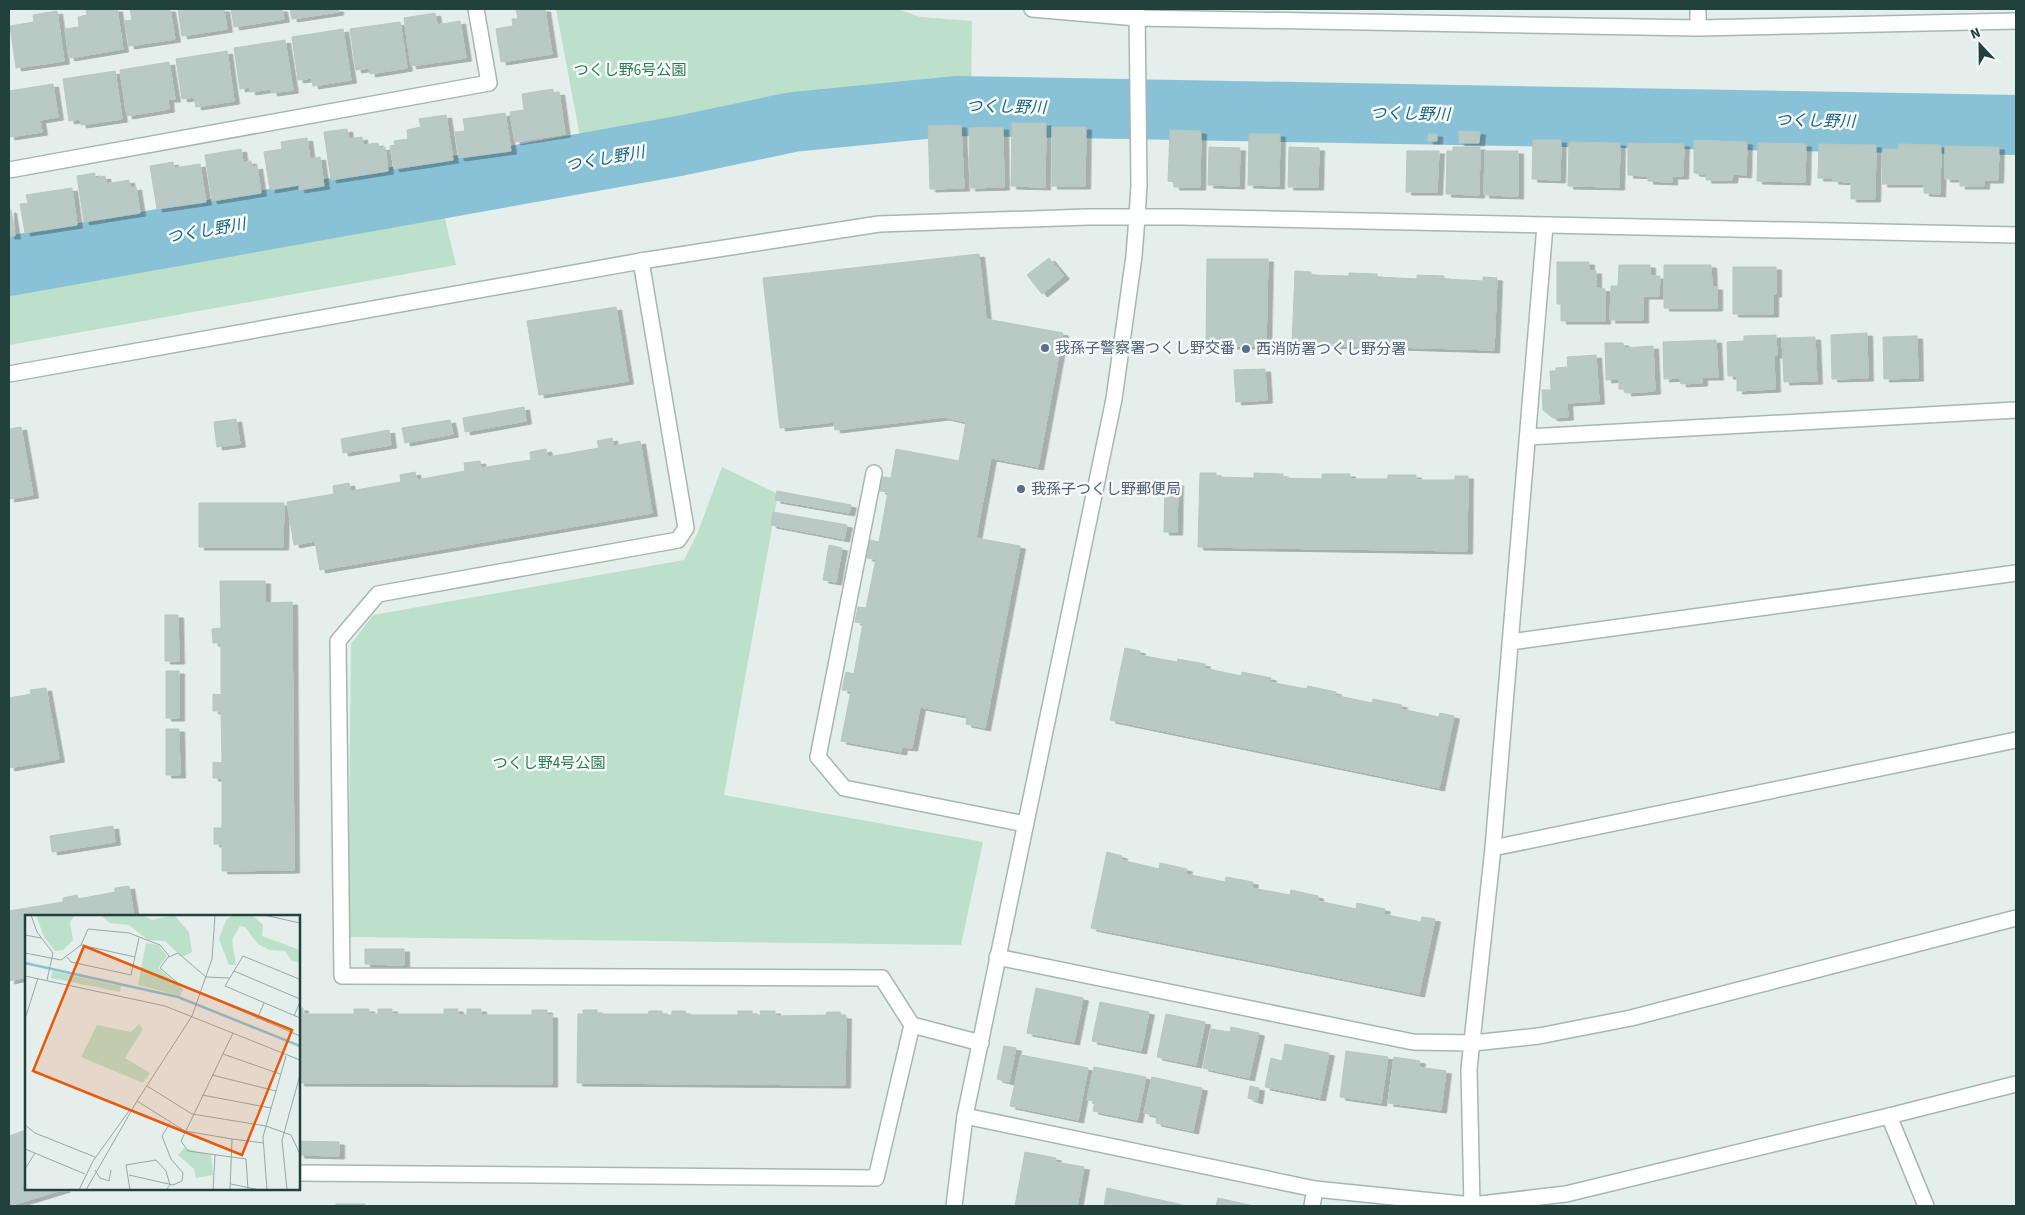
<svg xmlns="http://www.w3.org/2000/svg" width="2025" height="1215" font-family="'Source Sans 3','Noto Sans JP',sans-serif">
<defs>
<filter id="shadow"><feDropShadow dx="5.5" dy="3" stdDeviation="0" flood-color="#0004"/></filter>
</defs>
<rect width="100%" height="100%" fill="#e4eeeb"/>
<path fill="#bce0ca" d="M556,9H898L920,17L972,21L971,92L739,113L581,142Z
M442,207L456,265L9,345V282Z
M722,467L778,494L724,795L983,842L961,945L348,937L351,644L373,615L684,560L698,532Z"/>
<g fill="none" stroke-linecap="round" stroke-linejoin="round">
<path stroke="#89c1d6" stroke-width="60" d="M9,266L679,146L793,122L956,106L2016,125"/>
</g>
<path fill="#b9c9c4" stroke="#b6c8c3" filter="url(#shadow)" d="M86,9H117L123,49L69,58L65,29L79,27L78,17L87,15Z
M130,9H170L175,39L129,46L125,21L132,20Z
M178,9H224L227,29L182,36Z
M231,9H282L284,19L234,27Z
M290,9H338V12L292,19Z
M516,9H545L552,54L501,62L496,29L513,26L512,19H518Z
M57,11L64,61L16,68L10,26L34,22L33,15Z
M435,13L437,25L460,21L466,58L411,66L404,18Z
M400,22L407,68L370,74L369,68L356,70L350,29Z
M343,29L351,80L313,86L312,78L298,80L292,37Z
M285,40L293,90L272,93L271,89L250,92V87L240,89L234,48Z
M227,51L234,101L196,107L194,97L182,99L176,59Z
M169,62L175,99H168L169,109L127,116L120,70Z
M115,71L122,119L81,125L80,119L69,121L63,79Z
M53,84L58,117L40,120L42,132L9,137V91Z
M553,89V93L559,92L565,134L515,142L510,112L524,110L522,94Z
M505,113L511,151L459,158L455,132L465,131L463,119Z
M446,115L453,160L394,169L390,146L395,145L394,141L408,139L407,130L421,127L419,119Z
M1012,123H1046L1045,187L1011,186Z
M961,125L964,188L930,189L928,126Z
M1003,127L1004,187L970,188L969,128Z
M1052,127H1086L1085,186H1052Z
M347,129L349,139L362,137L363,145L378,143L379,148L385,147L388,171L331,180L324,132Z
M1170,130L1201,131L1200,187H1174V182L1168,181Z
M1459,131L1480,132L1479,143H1459Z
M1249,134H1280L1279,186L1248,185Z
M1428,134H1437V141H1428Z
M307,138L310,159L320,157L324,186L299,190V185L270,190L264,152L282,149L281,142Z
M1533,140H1561L1560,180L1532,179Z
M1694,140L1747,142L1746,175L1733,174L1732,180H1706V174L1694,173Z
M1569,142L1620,143L1619,187L1568,186Z
M1628,143L1684,144L1683,176H1672V182L1648,181V176L1628,175Z
M1758,143L1806,144L1805,182L1757,181Z
M1819,144L1876,145L1875,199H1851V182L1833,181V178H1818Z
M1899,144L1941,145L1940,194L1924,193V184H1882L1883,149H1898Z
M1945,146L1999,147L1998,180H1984V186H1960V179H1945Z
M1209,147L1240,148L1239,186L1208,185Z
M1289,147L1319,148L1318,187H1288Z
M1453,147H1480L1479,195L1446,194L1447,151H1453Z
M241,149L243,162L251,161L252,167L257,166L261,193L212,201L205,155Z
M1407,151H1439L1437,192H1406Z
M1485,151H1518V196L1484,195Z
M173,162L174,168L200,164L206,202L157,209L150,166Z
M95,173V178L105,176L106,184L129,180L130,188L136,187L140,213L84,222L77,176Z
M72,188L77,225L25,233L20,204L28,203L26,195Z
M9,210H11L15,236H9Z
M979,254L986,319L1063,333L1038,467L991,458L976,538L1020,546L985,728L966,724L967,716L920,707L912,748L902,747L901,752L841,741L851,691L842,690L846,672L854,674L863,623L855,622L858,607L866,608L876,559L867,558L870,540L879,542L888,492L880,491L882,477L891,478L896,449L959,461L966,422L944,417L835,430L834,422L780,428L763,278Z
M1049,258L1064,276L1042,294L1027,275Z
M1207,259H1268L1266,346H1206Z
M1557,262H1589V271H1596V288L1605,289V321H1561V304H1557Z
M1619,265H1650V276H1660L1659,296H1643V320H1610L1611,286H1618Z
M1664,265H1711L1712,287H1717V308H1664Z
M1733,267H1776V294H1773V314H1733Z
M1295,271L1311,272V275L1349,276V273L1377,274V277L1417,279V275L1444,276V279L1483,281V277L1497,278L1494,350L1292,344Z
M616,307L628,381L539,395L527,321Z
M1867,333L1868,378L1832,379L1831,335Z
M1776,335L1777,355H1774L1775,389L1737,391V376H1728L1727,342L1744,341V336Z
M1917,336L1918,378L1884,379L1883,337Z
M1815,337L1817,381L1784,382L1782,338Z
M1716,340L1718,377H1702V383L1681,384L1680,378L1664,379L1663,342Z
M1605,343H1623L1624,348L1653,346L1655,391L1626,393L1625,389H1619V379L1606,380Z
M1596,355L1599,401L1567,403L1568,417L1553,418L1543,410L1542,390H1551L1550,371H1556V368L1568,367L1567,357Z
M1265,369L1267,400L1236,402L1234,370Z
M524,407L526,421L465,432L463,418Z
M236,419L240,444L217,447L214,422Z
M450,420L453,434L405,443L402,428Z
M21,427L33,495L9,499V429Z
M389,430L391,445L343,453L341,439Z
M612,438L613,446L640,441L652,513L320,570L315,541L294,545L287,502L334,494L333,486L349,483L351,491L401,482L400,475L415,472L417,480L465,471L464,463L480,461L481,468L531,460L530,452L546,449L548,457L599,448L597,441Z
M1200,473H1216V477L1254,478V473L1283,474V478L1322,479V474H1350V479H1388V475H1416V480H1455V476H1468L1467,551L1198,547Z
M1165,483H1178L1177,532H1164Z
M777,491L851,505L849,513L775,500Z
M199,503H284L283,547H199Z
M773,512L847,525L844,539L771,525Z
M829,545L842,548L836,582L823,580Z
M220,581H265V603L292,602L294,870L222,871V844H214V828H222V778H213V762L222,763L221,711H213V694L221,695V643H213L212,629L221,628Z
M165,615H178L179,661H165Z
M1125,648L1140,651L1139,655L1177,662L1178,659L1205,664L1204,668L1241,676L1242,672L1271,678L1270,682L1306,689L1308,686L1336,692L1334,695L1372,703L1373,699L1402,705L1401,709L1439,717L1440,713L1454,716L1439,788L1110,720Z
M166,671H179V718H166Z
M46,688L59,759L9,768V698L31,694L30,690Z
M166,729H179L180,775H166Z
M113,826L115,842L52,852L50,836Z
M1107,852L1122,856L1121,860L1159,869L1160,863L1187,869L1186,874L1225,882L1226,877L1253,882L1252,888L1290,895L1291,890L1318,896V901L1356,909L1357,903L1385,909L1383,914L1421,922L1422,917L1435,919L1419,994L1091,928Z
M129,886L134,916H26V977L9,981V911L63,902V898L77,895L78,899L115,892V888Z
M365,949H404V965L365,964Z
M1036,988L1083,998L1074,1042L1027,1033Z
M1100,1002L1149,1012L1141,1051L1092,1041Z
M299,1008H303V1014H354V1009H369V1014H378V1009H392V1014H444V1009H458V1015H467V1009H481V1015H532V1010H547V1015H552V1084L299,1083Z
M583,1010H597V1014H648L649,1011H662V1015H672V1011H685L686,1015H738V1011H752V1015H761L760,1011H775V1016L826,1015L827,1012H840L841,1016H846L845,1085L577,1083L578,1014H583Z
M1166,1014L1205,1022L1196,1065L1157,1057Z
M1231,1027L1259,1033L1249,1078L1203,1068L1211,1029L1230,1032Z
M1285,1044L1329,1053L1320,1098L1265,1087L1271,1058L1282,1061Z
M1004,1046L1016,1048L1009,1082L997,1079Z
M1346,1051L1388,1057L1381,1103L1340,1097Z
M1021,1055L1088,1068L1078,1120L1010,1106Z
M1394,1057L1420,1061L1419,1067L1446,1071L1441,1110L1388,1103Z
M1094,1067L1146,1077L1137,1120L1093,1111L1095,1101L1087,1100Z
M1152,1077L1202,1088L1193,1131L1156,1123L1157,1116L1144,1113Z
M1250,1086L1259,1088L1257,1101L1248,1098Z
M26,1130V1189H65L9,1206V1136Z
M299,1141L339,1142V1156L299,1155Z
M1025,1152L1056,1158L1055,1162L1084,1167L1077,1206H1015Z
M1107,1188L1187,1206H1104Z
M1218,1198L1254,1206H1216Z
M336,1204H365V1206H335Z"/>
<g fill="none" stroke-linecap="round" stroke-linejoin="round">
<g stroke="#a6b7b3" stroke-width="18">
<path id="service" d="M641,261L686,528L678,540L378,594L338,641L342,976L882,978L912,1025L981,1043
M874,473L818,757L844,788L1025,824
M299,1173L876,1178L912,1025"/>
</g>
<g stroke="#a6b7b3" stroke-width="18">
<path id="minor" d="M1032,9L1137,18L1698,28L2016,21
M1698,9V28
M9,170L489,83L476,9
M1528,437L2016,410
M1510,642L2016,573
M1493,848L2016,740
M997,957L1413,1042L1473,1043L1539,1036L1631,1018L2016,918
M965,1116L1315,1189L1472,1205L1566,1194L1889,1116L1926,1206
M1889,1116L2016,1084
M1312,1206L1315,1189
M1472,1206L1469,1069L1493,848L1545,226"/>
</g>
<g stroke="#a6b7b3" stroke-width="18">
<path id="tertiary" d="M9,374L641,261L879,224L1088,217H1181L2016,235
M954,1206L965,1116L1114,399L1134,256L1137,217L1139,185L1137,9"/>
</g>
<use href="#service" stroke="#fff" stroke-width="15"/>
<use href="#minor" stroke="#fff" stroke-width="15"/>
<use href="#tertiary" stroke="#fff" stroke-width="15"/>
</g>
<g fill="#5c6f8a" stroke="#f5faf8" stroke-width="2">
<circle cx="1045" cy="348" r="5"/>
<circle cx="1246" cy="349" r="5"/>
<circle cx="1021" cy="489" r="5"/>
</g>
<g text-anchor="middle" dominant-baseline="central" stroke-width="5" stroke-linejoin="round" paint-order="stroke">
<g font-size="15" fill="#2a7a52" stroke="#f5faf8">
<text x="630" y="70">つくし野6号公園</text>
<text x="549" y="763">つくし野4号公園</text>
</g>
<g font-size="15" fill="#4e5e75" stroke="#f5faf8" text-anchor="start">
<text x="1055" y="348">我孫子警察署つくし野交番</text>
<text x="1256" y="349">西消防署つくし野分署</text>
<text x="1031" y="489">我孫子つくし野郵便局</text>
</g>
<g font-size="16" font-style="italic" fill="#186381" stroke="#f5faf8">
<text transform="translate(1006 107) rotate(1)">つくし野川</text>
<text transform="translate(1410 114) rotate(1)">つくし野川</text>
<text transform="translate(1815 121) rotate(1)">つくし野川</text>
<text transform="translate(605 159) rotate(-10)">つくし野川</text>
<text transform="translate(206 231) rotate(-10)">つくし野川</text>
</g>
</g>
<g transform="translate(25 915)">
<rect width="275" height="275" fill="#e4eeeb"/>
<path d="M11,0H50L45,7L48,25L38,35L30,36L19,22ZM75,0H117L127,5L149,0L164,17L167,37L157,42L140,26L123,25L104,10L85,8ZM208,0H227L238,10L237,21L275,35V48L267,46L260,36L245,35L233,29L220,12L215,11L207,25L211,50H204L194,24L201,5ZM121,28L133,30L142,41L133,53L158,74L155,81L113,70ZM27,56L96,71L95,77L26,63ZM114,109L118,114L100,143L125,158L118,168L56,142L72,110L106,117ZM159,233L186,240L188,260L171,263L169,254L153,240Z" fill="#bce0ca"/>
<path fill="none" stroke="#89c1d6" stroke-width="2.5" d="M0,48L153,82L275,131"/>
<path fill="none" stroke="#96a9a5" stroke-width="1" d="M6,0L12,17L28,38L22,65M239,0L275,8M0,20L16,23M56,30L110,42M0,38L36,45L56,30L63,14L104,18L135,30L144,41L135,53L154,69L275,121M42,42L46,47L106,60L114,23M144,42L153,38L181,62L204,63M209,56L275,84M0,61L140,91L275,145M274,64L218,41L200,71L275,103M269,101L275,87M0,104L13,63M232,104L239,88M208,118L156,226L163,236L221,244L223,275M198,139L255,159M261,141L241,211L266,220L275,239M187,160L251,176M122,171L167,199L241,211L238,222L242,275M177,180L246,193M112,186L160,216L207,224L205,275M0,210L10,218L70,242M207,224L239,228M0,234L60,259M0,254L10,238M70,255L75,263L84,266L86,255M104,260L148,270L157,266L158,258L146,244L137,221L145,208M206,269L235,275M54,275L68,246L104,196M61,275L112,186L167,101L187,44L190,0M105,275L101,250L131,245L141,256L145,270L141,275M188,275L190,240M262,275L257,225L275,160"/>
<path fill="#e8590c" fill-opacity="0.15" stroke="#e8590c" stroke-width="2.5" d="M59,31L267,115L217,240L8,156Z"/>
<rect width="275" height="275" fill="none" stroke="#22413c" stroke-width="2.5"/>
</g>
<rect width="2025" height="1215" fill="none" stroke="#22413c" stroke-width="20"/>
<g transform="translate(1980 45) rotate(338)" stroke="#f5faf8" stroke-width="4" paint-order="stroke">
<path d="M0-4L9 19L0 12L-9 19Z" fill="#22413c"/>
<text y="-8" font-size="14" font-weight="bold" text-anchor="middle" fill="#22413c">N</text>
</g>
</svg>
